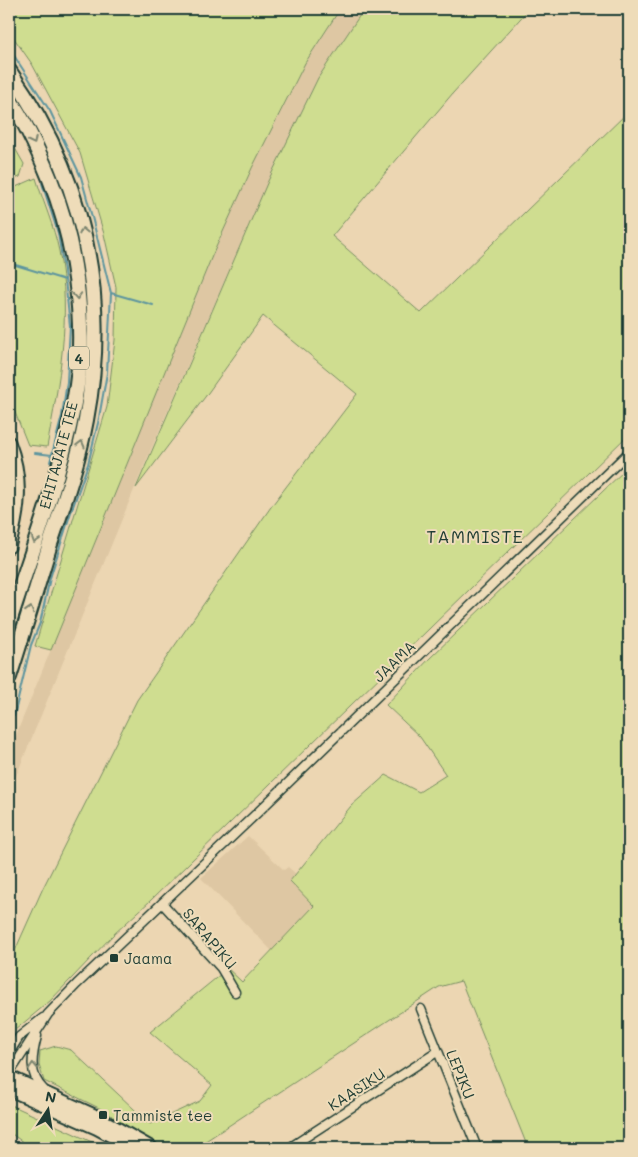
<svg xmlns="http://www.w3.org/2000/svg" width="638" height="1157" font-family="Mali,sans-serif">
<rect width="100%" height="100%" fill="#ecd6b2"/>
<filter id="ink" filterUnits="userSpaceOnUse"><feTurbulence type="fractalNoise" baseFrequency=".02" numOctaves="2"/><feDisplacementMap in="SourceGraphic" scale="10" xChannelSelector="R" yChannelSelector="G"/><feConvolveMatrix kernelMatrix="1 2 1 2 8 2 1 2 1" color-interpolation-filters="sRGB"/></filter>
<g filter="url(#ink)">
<path fill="#dec7a3" d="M340,9H364L318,78L268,181L143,468L9,793V752L212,256L252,168L305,63Z
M248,836L284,870L288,867L296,874L290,881L314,906L272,951L201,878Z"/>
<path fill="#cfdd90" stroke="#778d62" d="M9,9H340L305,63L252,168L212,256L51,650L35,646L107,407L115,340L116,287L104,234L80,153L32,64L9,31Z
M364,9H529L453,93L332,236L421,313L629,111V434L150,901L113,935L50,1001L9,1035V964L43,888L137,700L273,504L357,394L263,316L205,397L136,488L268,181L318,78Z
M9,138L24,164L20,177L9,181Z
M36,178C43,202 54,226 59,251C72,316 59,382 47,447L28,445L12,405L9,402V190Z
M629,466V1148H528L461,981L439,987L195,1148H161L101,1109L44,1081L39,1065L40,1051L56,1046L71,1050L150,1124L200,1101L212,1085L150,1032L221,974L225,966L242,982L314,906L290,881L351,806L386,775L419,792L446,775L420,737L386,705L430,658Z
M9,1104L105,1148H31L9,1132Z"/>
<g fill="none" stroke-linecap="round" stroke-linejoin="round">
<path stroke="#5d959f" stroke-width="2" d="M9,48L50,111L81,177L92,217L111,293L107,373L98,423L88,464L70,515L50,578L40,623L31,645L14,716
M42,183L58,233L64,270L70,326L67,382L62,416L50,462
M9,263L65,280
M111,293L153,305
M35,453L52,455
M627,495L629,498"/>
<g stroke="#1f3d34" stroke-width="11">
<path id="street" d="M162,903L221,968L235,992
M421,1009L477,1148
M37,1036C32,1055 28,1075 44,1090
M9,1053L19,1037L43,1018
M9,1074L48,1014L77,984L257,813L629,452
M289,1148L437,1052"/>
</g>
<g stroke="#1f3d34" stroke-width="15">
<path id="secondary" d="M9,442C23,478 20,510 9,547"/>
</g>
<g stroke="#1f3d34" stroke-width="16">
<path id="primary" d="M9,1077L93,1115L151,1148
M9,1089L97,1128L134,1148"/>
</g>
<g stroke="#1f3d34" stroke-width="18">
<path id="highway" d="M9,71C83,176 110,293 86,420C78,463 63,505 49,547C36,590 23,634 9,677
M9,99C26,122 39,152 50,179C75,241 86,319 77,385C65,465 34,544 9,622"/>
</g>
<use href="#street" stroke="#eedcb9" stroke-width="8"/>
<use href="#secondary" stroke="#eedcb9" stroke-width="11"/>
<use href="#primary" stroke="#eedcb9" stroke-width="12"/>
<use href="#highway" stroke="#eedcb9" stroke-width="14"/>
</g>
<defs><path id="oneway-chevron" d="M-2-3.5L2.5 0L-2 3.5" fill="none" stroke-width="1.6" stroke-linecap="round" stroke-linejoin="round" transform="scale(1.25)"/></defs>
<g stroke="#7c8570">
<use href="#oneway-chevron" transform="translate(33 141) rotate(63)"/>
<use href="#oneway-chevron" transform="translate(83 231) rotate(-103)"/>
<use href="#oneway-chevron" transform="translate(77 296) rotate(86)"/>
<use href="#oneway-chevron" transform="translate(81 444) rotate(-76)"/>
<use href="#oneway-chevron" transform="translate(35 540) rotate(108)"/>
<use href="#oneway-chevron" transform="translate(30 610) rotate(-73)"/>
<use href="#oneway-chevron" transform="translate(33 1066) rotate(-93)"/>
</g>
</g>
<g fill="#1f3d34" stroke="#eedcb9" stroke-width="2">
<rect x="109" y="953" width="10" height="10" rx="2.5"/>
<rect x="98" y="1110" width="10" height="10" rx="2.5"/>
</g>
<g text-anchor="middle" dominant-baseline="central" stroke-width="4" stroke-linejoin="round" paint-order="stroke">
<rect fill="#eedcb9" stroke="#5d6d5c" stroke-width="1" x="69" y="346.5" width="20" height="23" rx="4"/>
<g font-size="14" font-weight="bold" fill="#1f3d34">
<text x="79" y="358">4</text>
</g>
<g font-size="15" fill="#1f3d34" stroke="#eedcb9">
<text transform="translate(58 455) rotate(-75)">EHITAJATE TEE</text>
<text transform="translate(394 661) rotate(-44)">JAAMA</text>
<text transform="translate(210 938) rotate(50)">SARAPIKU</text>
<text transform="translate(461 1074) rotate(68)">LEPIKU</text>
<text transform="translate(356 1089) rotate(-33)">KAASIKU</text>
</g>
<g font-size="15" fill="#1f3d34" stroke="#eedcb9" text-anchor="start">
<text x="124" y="958">Jaama</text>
<text x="113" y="1115">Tammiste tee</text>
</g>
<g font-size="18" letter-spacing="1" fill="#1f3d34" stroke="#eedcb9">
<text x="475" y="536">TAMMISTE</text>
</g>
</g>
<rect width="638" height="1157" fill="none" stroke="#eedcb9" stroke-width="30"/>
<rect x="15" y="15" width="608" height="1127" fill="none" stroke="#1f3d34" stroke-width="2" filter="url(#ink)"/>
<g transform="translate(48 1110) rotate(12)" stroke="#eedcb9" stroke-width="4" paint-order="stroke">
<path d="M0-4L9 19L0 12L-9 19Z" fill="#1f3d34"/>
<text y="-8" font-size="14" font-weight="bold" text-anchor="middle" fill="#1f3d34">N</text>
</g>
</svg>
